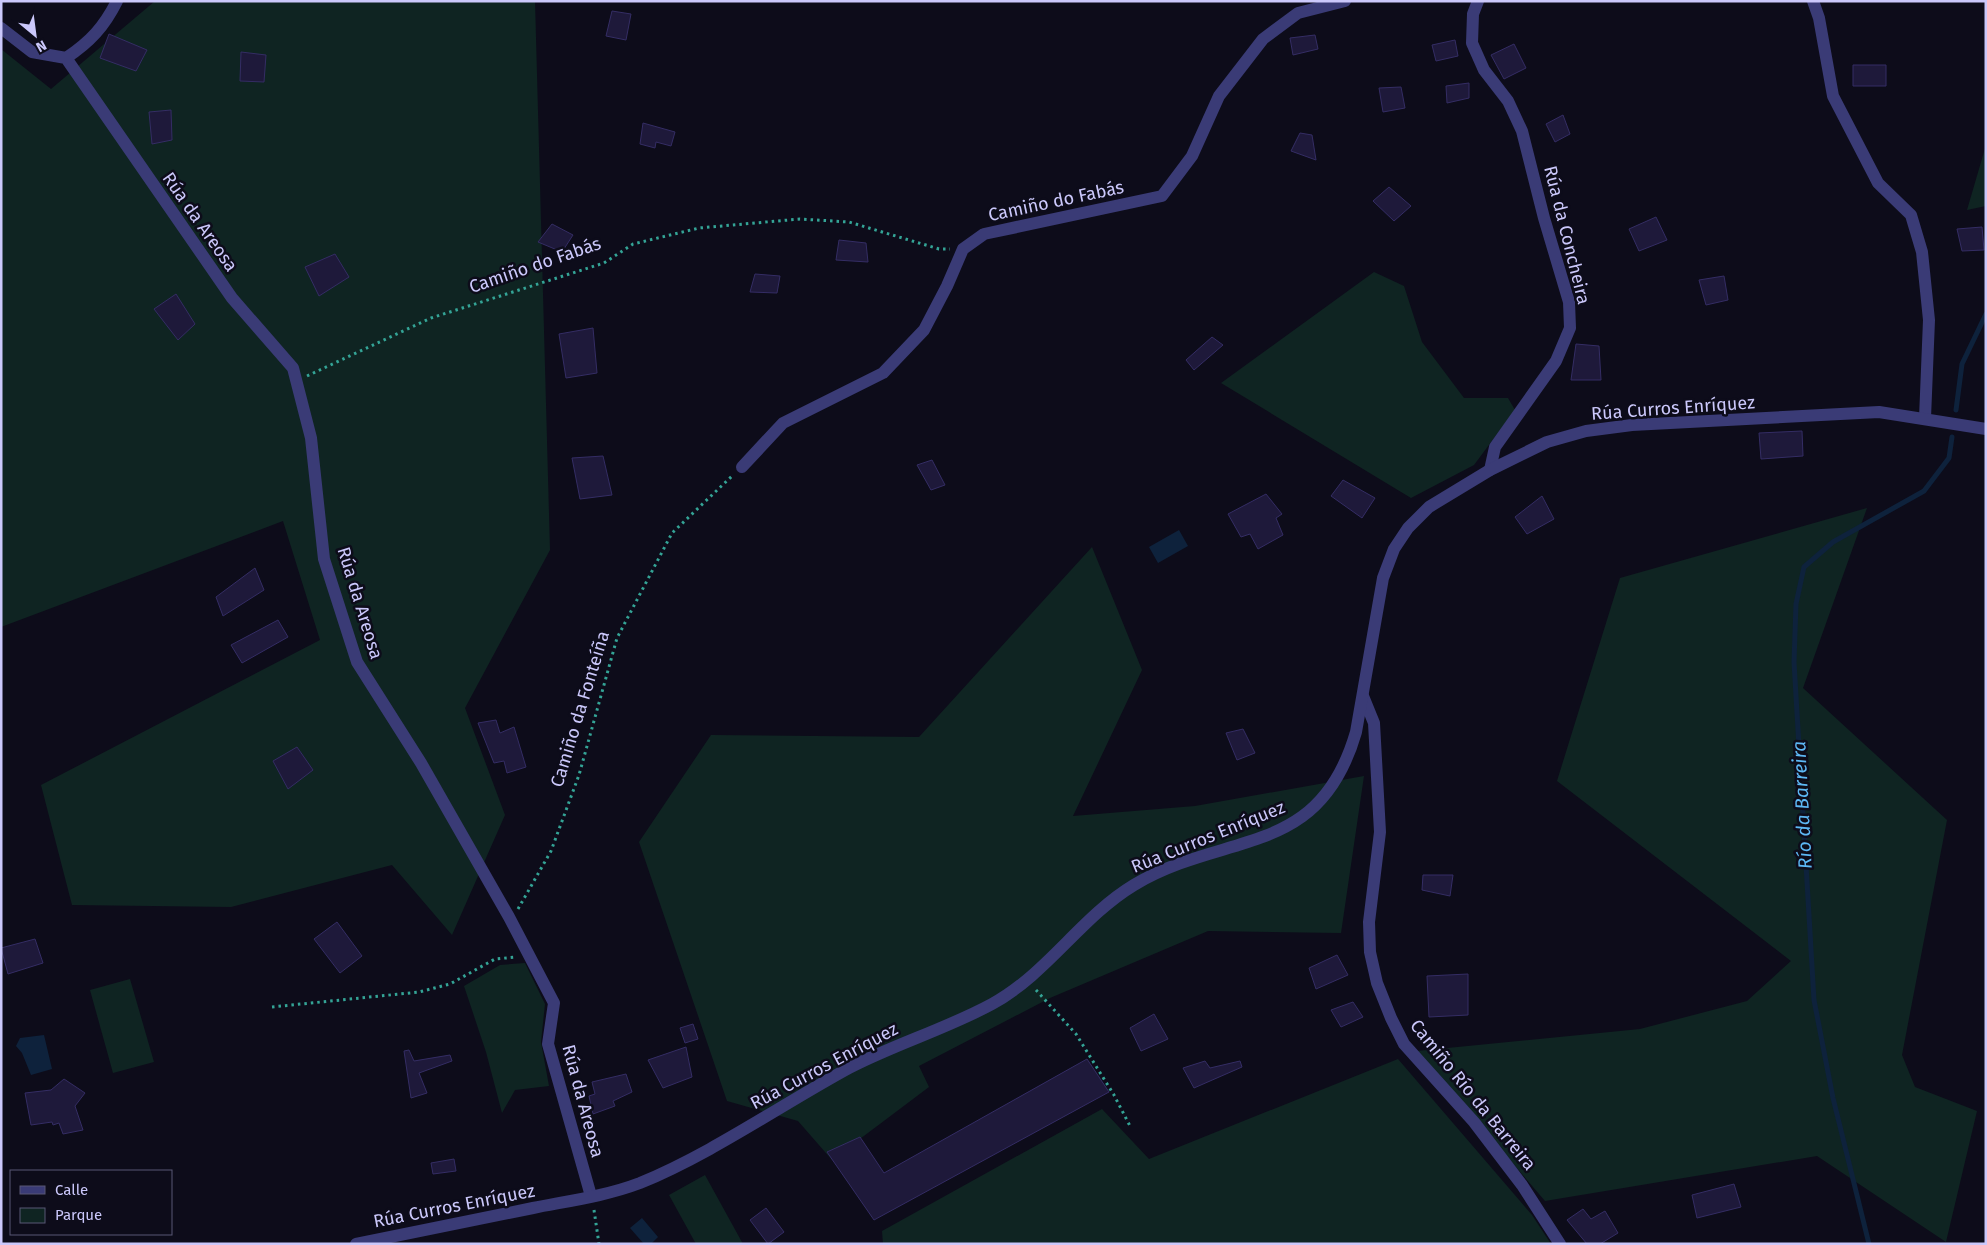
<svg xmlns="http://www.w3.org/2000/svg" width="1987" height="1245" font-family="'Fira Sans',sans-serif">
<rect width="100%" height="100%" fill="#0d0c1a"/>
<path fill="#0f2422" d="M155,1H535L550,550L465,708L505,815L452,935L392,865L231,907L72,905L41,785L320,640L283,521L1,627V49L51,89Z
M1986,145V206L1967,210Z
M1374,272L1404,286L1422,342L1464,398H1508L1515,410L1474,465L1411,498L1221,383Z
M1867,508L1803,688L1947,820L1902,1055L1915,1087L1977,1111L1946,1242L1817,1156L1545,1201L1417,1051L1640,1029L1747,1001L1791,961L1557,781L1620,578Z
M1092,547L1142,670L1073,816L1195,806L1364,776L1341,933L1208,931L1050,998L919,1066L929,1087L832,1160L798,1121L727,1101L639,842L711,735L919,737Z
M525,963L545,1004L541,1042L549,1086L515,1090L502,1113L486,1052L464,986L500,965Z
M130,979L154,1062L113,1073L90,990Z
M1398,1059L1532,1215L1551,1244H883L882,1231L1102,1109L1149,1159Z
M705,1175L743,1244H696L669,1195Z"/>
<path fill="#0e223c" d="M1179,530L1188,546L1158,563L1149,547Z
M44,1035L52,1069L31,1075L22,1053L16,1046L20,1038Z
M642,1218L658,1237L651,1244H644L630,1228Z"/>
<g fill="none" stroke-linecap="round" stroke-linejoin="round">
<path stroke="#0e223c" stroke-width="5" d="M1956,410L1962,364L1986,314
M1869,1244L1833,1098L1814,1000L1794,662L1796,604L1804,567L1833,542L1924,491L1949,458L1952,437"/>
</g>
<path fill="#1e193a" stroke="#342d64" d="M612,11L631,14L626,40L606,36Z
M109,34L147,50L136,71L100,58Z
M1315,35L1318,49L1293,55L1290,38Z
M1455,40L1458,56L1436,61L1432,45Z
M1514,44L1526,68L1504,79L1491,55Z
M241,52L266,55L264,82L240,81Z
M1853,65H1886V86H1853Z
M1469,83V98L1447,103L1446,86Z
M1401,87L1405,108L1383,112L1379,88Z
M171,110L172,140L152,144L149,112Z
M1563,115L1570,134L1555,142L1546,124Z
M643,123L675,132L671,146L656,142L655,148L640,144Z
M1300,133L1312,135L1316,160L1291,151Z
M1389,187L1411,206L1394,221L1373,201Z
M1656,217L1667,240L1639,251L1629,229Z
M552,224L573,235L562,252L538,242Z
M1982,227L1984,250L1962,251L1957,229Z
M839,240L866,243L868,262L836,260Z
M335,254L349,277L319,296L305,267Z
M755,274L780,276L777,293L750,292Z
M1724,276L1728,300L1706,305L1699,280Z
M176,294L195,324L178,340L154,309Z
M593,328L597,373L566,378L559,334Z
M1212,337L1223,345L1194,370L1186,360Z
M1576,344L1599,346L1601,380H1571Z
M1802,431L1803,456L1761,459L1759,433Z
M603,456L612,495L580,499L572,458Z
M932,460L945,485L931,490L917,465Z
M1343,480L1375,498L1362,518L1331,496Z
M1266,494L1282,514L1276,518L1283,535L1258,549L1250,534L1241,537L1228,514Z
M1542,496L1554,519L1527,534L1515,517Z
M255,568L264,590L223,616L216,597Z
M278,620L288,637L242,663L231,645Z
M496,720L500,733L514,727L526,767L507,773L504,761L494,763L478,723Z
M1243,729L1255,753L1237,760L1226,733Z
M297,747L313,770L288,789L273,761Z
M1423,875H1453L1450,896L1422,890Z
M337,922L362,956L340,973L314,939Z
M35,939L43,963L8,974L1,948Z
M1337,955L1348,975L1316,989L1309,968Z
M1468,974V1015L1429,1017L1427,976Z
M1353,1002L1363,1017L1341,1027L1331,1010Z
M1154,1014L1168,1039L1141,1051L1130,1028Z
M693,1024L698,1039L685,1043L680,1028Z
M686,1047L692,1077L663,1088L648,1060Z
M409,1050L414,1061L450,1055L452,1061L419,1073L427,1093L411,1098L404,1051Z
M1087,1059L1109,1092L874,1220L827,1152L860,1137L884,1173Z
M1205,1061L1210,1068L1240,1061L1242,1067L1194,1088L1183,1068Z
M626,1074L632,1092L613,1101L615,1106L593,1114L589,1096L595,1094L592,1082Z
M64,1079L85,1093L75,1106L83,1130L63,1134L59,1123L53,1125L52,1122L31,1125L25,1093L51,1090Z
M454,1159L456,1171L433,1174L431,1163Z
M1734,1184L1741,1207L1697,1218L1692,1195Z
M766,1208L784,1232L768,1244L750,1220Z
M1583,1209L1591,1219L1605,1211L1618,1233L1600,1244H1587L1567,1220Z"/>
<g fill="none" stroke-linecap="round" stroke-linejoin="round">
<path stroke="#34a496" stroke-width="3" stroke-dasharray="2.5 4" stroke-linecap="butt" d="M307,376L431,318L604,263L633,244L699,228L800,219L849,222L939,249H950
M518,909L551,851L579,775L617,638L672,533L732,476
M1036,990L1076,1034L1114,1095L1131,1128
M272,1007L419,992L450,984L495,959L516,957
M594,1210L599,1244"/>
<path stroke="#3a3b76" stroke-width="12" d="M1478,1L1473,14L1472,43L1484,70L1508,101L1522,131L1544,218L1569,302L1570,328L1556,361L1495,447L1490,470
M1813,1L1819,18L1833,96L1878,183L1911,215L1922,252L1929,320L1925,418
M1,28L32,52L66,58
M66,58L232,298L293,368L311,438L324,559L357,662L421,763L509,917L554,1003L548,1044L591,1196
M66,58C90,42 104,27 117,1
M742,467L783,423L883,373L924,330L947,286L963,249L984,234L1162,196L1192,156L1219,96L1263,39L1298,13L1345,1
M1363,696L1374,723L1380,832L1369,922L1370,952L1377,983L1391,1018L1404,1044L1474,1122L1522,1185L1560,1244"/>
<path stroke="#3a3b76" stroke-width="12" d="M356,1244C415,1232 474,1220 533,1208C568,1201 606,1196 640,1183C711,1154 781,1105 849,1068C895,1044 946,1029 992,1004C1047,974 1081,917 1134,885C1226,830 1319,860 1356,732L1383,578L1394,549L1408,528L1429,507L1490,470L1547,442L1586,431L1632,425L1879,412L1986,429"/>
</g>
<g text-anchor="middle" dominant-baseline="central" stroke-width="5" stroke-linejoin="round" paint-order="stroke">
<g font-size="18" fill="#cbc8fb" stroke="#0d0c1a">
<text transform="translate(1056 201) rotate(-12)">Camiño do Fabás</text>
<text transform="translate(200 222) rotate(55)">Rúa da Areosa</text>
<text transform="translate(1567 235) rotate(76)">Rúa da Concheira</text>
<text transform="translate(535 265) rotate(-19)">Camiño do Fabás</text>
<text transform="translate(1673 408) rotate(-4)">Rúa Curros Enríquez</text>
<text transform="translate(360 603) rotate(73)">Rúa da Areosa</text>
<text transform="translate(580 709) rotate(-73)">Camiño da Fonteíña</text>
<text transform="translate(1208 837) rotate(-22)">Rúa Curros Enríquez</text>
<text transform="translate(824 1066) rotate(-28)">Rúa Curros Enríquez</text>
<text transform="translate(1473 1095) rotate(51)">Camiño Río da Barreira</text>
<text transform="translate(583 1101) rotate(75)">Rúa da Areosa</text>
<text transform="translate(454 1206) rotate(-11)">Rúa Curros Enríquez</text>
</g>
<g font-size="19" font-style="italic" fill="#5db8f5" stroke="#0d0c1a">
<text transform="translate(1802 805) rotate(-93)">Río da Barreira</text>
</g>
</g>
<rect width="1987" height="1245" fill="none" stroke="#cbc8fb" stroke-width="5"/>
<rect x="10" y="1170" width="162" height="65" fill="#0d0c1a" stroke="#595774"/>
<rect x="20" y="1186" width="25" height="8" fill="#3a3b76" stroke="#595774"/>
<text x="55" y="1195" font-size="15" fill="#cbc8fb">Calle</text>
<rect x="20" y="1208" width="25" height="15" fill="#0f2422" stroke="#595774"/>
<text x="55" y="1220" font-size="15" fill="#cbc8fb">Parque</text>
<g transform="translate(35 35) rotate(151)" stroke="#0d0c1a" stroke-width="4" paint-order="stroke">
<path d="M0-4L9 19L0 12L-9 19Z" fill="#cbc8fb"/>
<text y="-8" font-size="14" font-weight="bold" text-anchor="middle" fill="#cbc8fb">N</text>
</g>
</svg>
